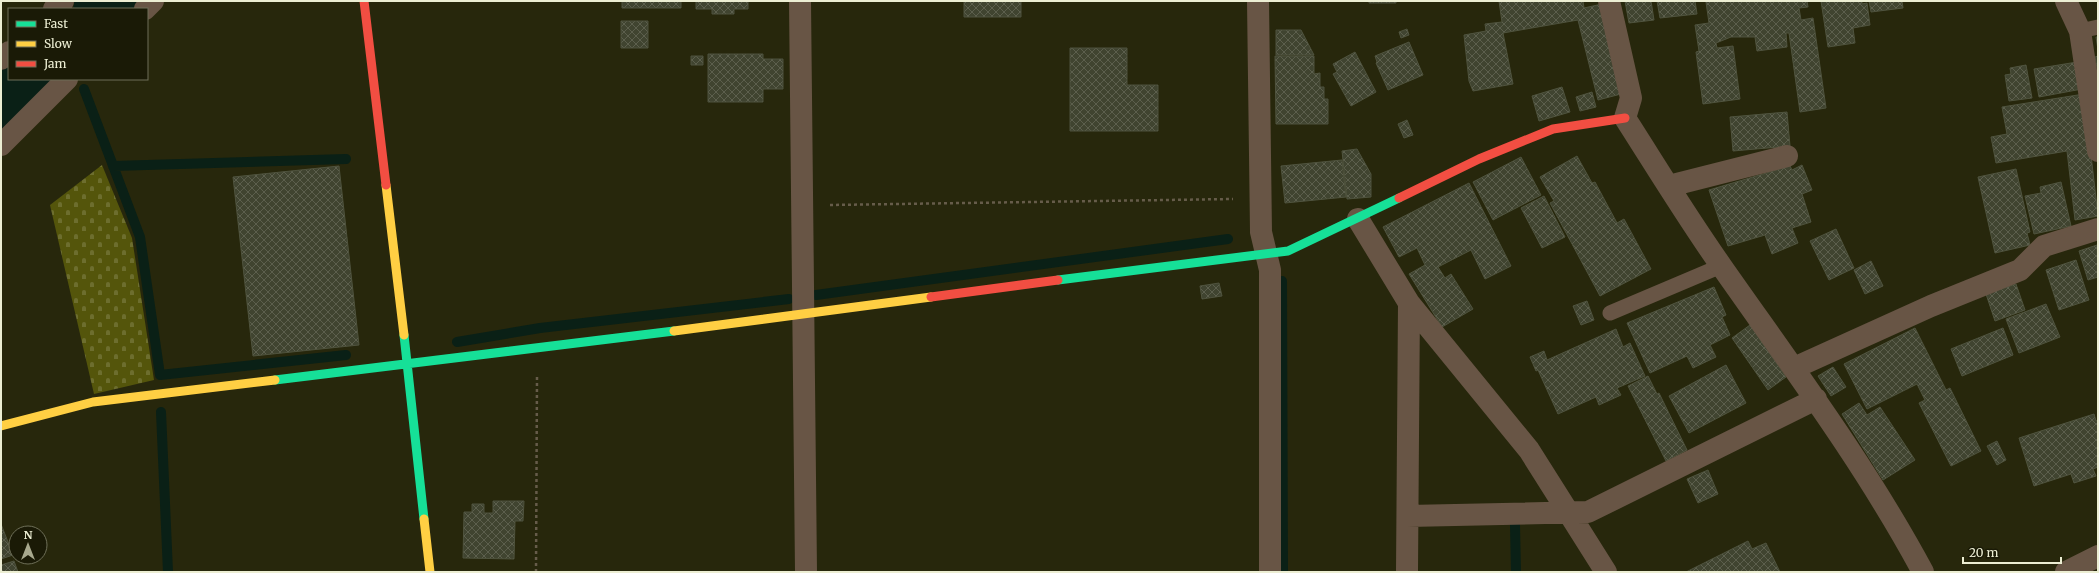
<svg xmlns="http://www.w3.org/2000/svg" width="2099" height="573" font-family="Merriweather,serif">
<defs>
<pattern id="cemetery-stones" width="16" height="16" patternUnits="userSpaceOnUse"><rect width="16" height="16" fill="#54550b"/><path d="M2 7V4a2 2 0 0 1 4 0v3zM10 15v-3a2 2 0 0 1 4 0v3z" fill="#6d6e2e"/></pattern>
<pattern id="building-cross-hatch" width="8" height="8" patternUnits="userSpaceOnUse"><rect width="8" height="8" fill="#404430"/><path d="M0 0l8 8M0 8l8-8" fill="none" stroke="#5c5f4d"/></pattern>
</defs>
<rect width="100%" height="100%" fill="#27270c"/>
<path fill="url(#cemetery-stones)" d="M102,165L132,238L154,380L94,394L50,205Z"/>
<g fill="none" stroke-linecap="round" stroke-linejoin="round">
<path stroke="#0a2016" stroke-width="10" d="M84,89L140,237L160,375L346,355
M113,166L346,159
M1282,281L1283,572
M816,295L1228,239
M457,342L540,328L789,299
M161,412L168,572
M1515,525L1516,572"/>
<path stroke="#0a2016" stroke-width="59" d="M103,9L112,1
M1,104L26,79"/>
</g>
<path fill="url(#building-cross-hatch)" stroke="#4f533e" d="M622,1H681V8H622Z
M696,1H748V9H734V14H712V9H696Z
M964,1H1021V17H964Z
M1369,1H1396V3H1369Z
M1499,1H1583L1584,8L1602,4L1621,94L1598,100L1578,20L1503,33L1513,84L1473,91L1469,81L1464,35L1486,31L1485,24L1502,22Z
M1625,1H1651L1654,20L1629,23Z
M1657,1H1695L1697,14L1660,18Z
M1712,1H1807L1808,7L1799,8L1801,20L1813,18L1826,108L1800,112L1789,33H1786L1787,47L1757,51L1755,37H1731L1716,43L1717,48L1733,46L1740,99L1703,104L1696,52L1699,51L1695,25L1709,23L1706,2Z
M1821,1H1862V4L1867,3L1870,25L1853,28L1855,43L1828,47Z
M1869,1H1902L1903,8L1871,12Z
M621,21H648V48H621Z
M1407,29L1409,35L1401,38L1399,32Z
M1276,30H1301L1314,55H1276Z
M2096,37H2098V50Z
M1409,42L1423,75L1388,90L1376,63L1377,62L1375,56Z
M1070,48H1127V85H1158V131H1070Z
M1355,52L1376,92L1351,106L1333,74L1337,72L1333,64Z
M708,54H763V59H783V89H763V102H708Z
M691,56H703V65H691Z
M1275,56H1314V74L1320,73V87H1324V99H1328V124H1276Z
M2098,56V74L2095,57Z
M2077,62L2082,89L2039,97L2034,69Z
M2026,65L2032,98L2009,101L2005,75L2011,74L2010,68Z
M1562,87L1570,112L1539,121L1532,96Z
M1592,92L1596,107L1580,111L1576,97Z
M2084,94L2098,216L2075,220L2067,151L1996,163L1991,137L2007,134L2002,107Z
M1787,112L1790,146L1733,151L1730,117Z
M1407,120L1413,135L1404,138L1398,124Z
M1357,149L1371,174V197L1347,199L1342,151Z
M1577,156L1592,183L1595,182L1617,223L1624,219L1651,269L1600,296L1550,203L1554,201L1540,177Z
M1521,157L1541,195L1493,220L1473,182Z
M1342,160L1346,197L1285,203L1281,166Z
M1802,165L1812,190L1802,194L1811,222L1792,228L1798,243L1772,254L1765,235L1728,246L1709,190L1790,166L1792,170Z
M339,166L359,345L253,356L233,177Z
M2016,169L2030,232L2027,233L2030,245L1995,253L1978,177Z
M2061,182L2071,226L2034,234L2025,196L2041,193L2040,187Z
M1469,183L1511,266L1485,279L1471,250L1438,267L1445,278L1451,274L1473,309L1442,327L1409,274L1425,265L1417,248L1399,257L1383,227Z
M1544,196L1565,237L1542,248L1521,208Z
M1836,229L1854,268L1829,280L1810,241Z
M2097,245L2098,277L2088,280L2079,251Z
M2076,260L2089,300L2059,310L2046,270Z
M1871,261L1883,286L1865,294L1854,270Z
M1219,283L1222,296L1202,299L1200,286Z
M2016,284L2025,310L1995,321L1986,294Z
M1714,287L1726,315L1722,317L1730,335L1710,345L1716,357L1693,368L1687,356L1650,373L1627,323Z
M1587,301L1594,320L1581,325L1573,306Z
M2046,304L2060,337L2019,353L2006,319Z
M1750,325L1786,377L1768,390L1732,338Z
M1915,328L1946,390L1950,388L1981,451L1951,466L1919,403L1925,400L1917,384L1867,409L1844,364Z
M2003,328L2013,355L1962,376L1951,349Z
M1616,329L1623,347L1630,343L1645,376L1617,388L1621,395L1599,405L1596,397L1558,414L1538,370L1536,371L1530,357L1544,351L1547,360Z
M1726,365L1746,403L1689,433L1669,396Z
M1833,367L1846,387L1831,396L1818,376Z
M1648,376L1657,394L1659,393L1687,450L1666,461L1628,386Z
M1859,403L1867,415L1880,407L1915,460L1883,480L1842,414Z
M2094,414L2096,421L2098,420V467L2093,469L2096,476L2074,483L2071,474L2034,486L2019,438Z
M1997,441L2006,460L1997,465L1987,446Z
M1708,470L1718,494L1698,503L1687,479Z
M493,501H524L523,521H515L514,559L463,558L464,512H472V504H484V513H493Z
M1,524L13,555L1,559Z
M1748,541L1752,549L1766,543L1780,572H1686Z
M14,561L18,572H1V565Z"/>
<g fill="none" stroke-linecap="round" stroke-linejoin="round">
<path stroke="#665c4a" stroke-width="2.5" stroke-dasharray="3 3" stroke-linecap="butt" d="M830,205L1233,199
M536,572L537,377"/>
<path stroke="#685545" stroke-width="15" d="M2080,31L2098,27
M1610,313L1721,266"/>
<path stroke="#685545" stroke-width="22" d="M800,1L806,572
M1258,1L1261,232L1270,270V572
M1609,1L1631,98L1625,118C1657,168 1688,219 1722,267C1792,367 1865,464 1923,572
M2066,1L2080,31L2098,151
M54,9L63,1
M145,9L153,1
M1,59L9,52
M1,145L67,79
M1669,186L1787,156
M1358,219L1409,303L1529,450L1606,572
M1794,368L1931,306L2020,270L2044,246L2098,229
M1408,516L1588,512L1816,399
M1407,572L1409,303
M2066,572L2098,556"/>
<path stroke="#16e098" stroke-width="9" d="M1058,280L1288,251L1399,198
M404,335L424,519
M275,380L674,331"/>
<path stroke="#ffcf43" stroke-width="9" d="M386,185L404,335
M674,331L931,297
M1,426L93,402L275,380
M424,519L430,572"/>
<path stroke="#f24e42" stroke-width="9" d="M364,1L386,185
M1399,198L1479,159L1553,129L1625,118
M931,297L1058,280"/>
</g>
<rect width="2099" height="573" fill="none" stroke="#eceed3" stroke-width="4"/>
<rect x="8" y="8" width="140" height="72" fill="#1a1a06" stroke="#6e6f58"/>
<rect x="16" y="21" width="20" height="6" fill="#16e098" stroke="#6e6f58"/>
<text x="44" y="28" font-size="12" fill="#eceed3">Fast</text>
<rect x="16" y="41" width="20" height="6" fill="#ffcf43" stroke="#6e6f58"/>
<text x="44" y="48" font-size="12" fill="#eceed3">Slow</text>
<rect x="16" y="61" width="20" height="6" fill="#f24e42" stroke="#6e6f58"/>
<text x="44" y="68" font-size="12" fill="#eceed3">Jam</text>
<g transform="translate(28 545)"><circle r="19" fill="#1a1a06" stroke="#6e6f58"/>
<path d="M0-3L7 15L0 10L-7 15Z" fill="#a7a88d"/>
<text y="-6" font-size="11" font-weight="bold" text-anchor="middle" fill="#eceed3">N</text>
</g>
<path d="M1963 557v6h98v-6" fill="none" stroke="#eceed3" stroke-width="2"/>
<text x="1969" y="557" font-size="12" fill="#eceed3" stroke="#1a1a06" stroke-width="3" paint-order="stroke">20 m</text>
</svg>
